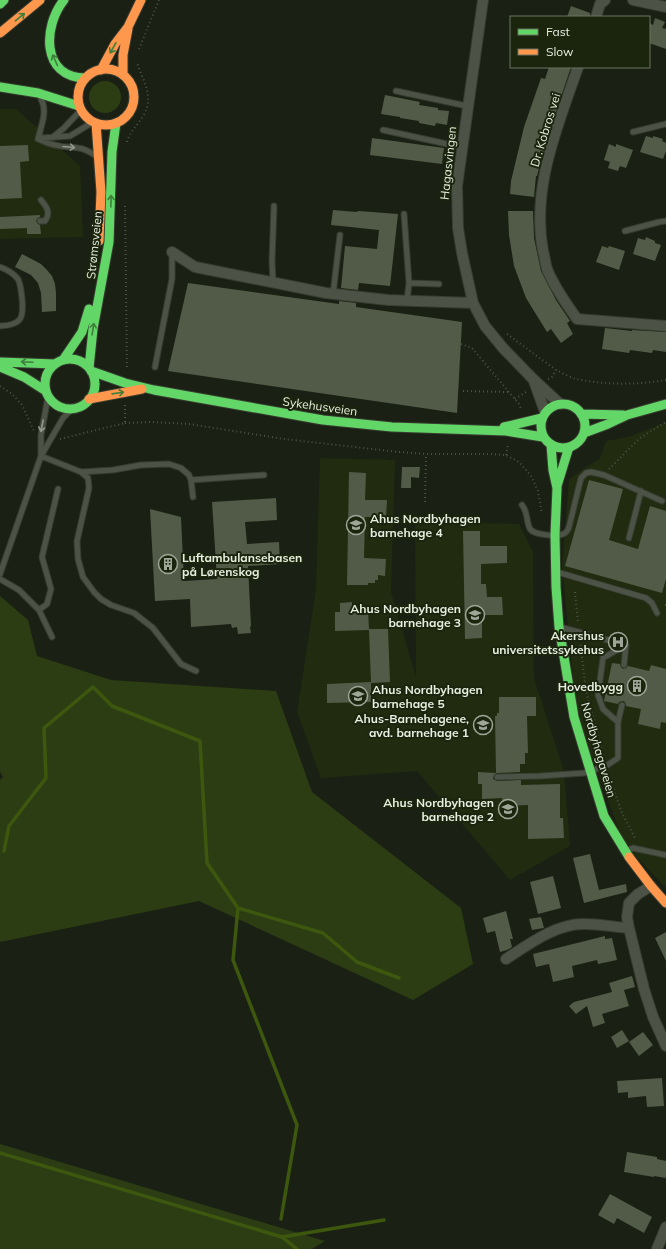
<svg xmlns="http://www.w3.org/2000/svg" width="666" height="1249" font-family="Mulish,sans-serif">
<rect width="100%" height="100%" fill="#1a2013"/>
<path fill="#202b10" d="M0,109H16L80,166L83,237L0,239Z
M666,422V888L624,844L577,716L562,567L569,479L600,458L606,441L628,437Z
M320,458L395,460L391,592L416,677L415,522L519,524L533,552L534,678L564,771L570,846L510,880L417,771L321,778L297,712L316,589Z"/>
<path fill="#2c3d14" d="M89 97a16 16 0 1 1 32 0a16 16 0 1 1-32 0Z
M0,596L28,620L37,656L111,680L276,691L312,792L461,908L473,964L413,1000L199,901L0,942V780L3,777L0,772Z
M0,1144L325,1241L312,1249H0Z"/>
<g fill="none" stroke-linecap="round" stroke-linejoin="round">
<path stroke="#3d580e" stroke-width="3.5" d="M4,851L9,826L46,778L44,728L93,687L112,706L200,741L207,863L238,908L233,960L297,1125L281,1219
M238,908L323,933L357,962L399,978
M0,1153L282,1237L297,1249
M282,1237L384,1220"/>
</g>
<path fill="#525b47" d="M571,6L590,13V17H567Z
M655,18L665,22L662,28L666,29V49L649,43V23L653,25Z
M549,67H571L548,135L537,176H536L534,197L510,194L511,181L524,127L541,78L545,79Z
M385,95L420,102L419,105L438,108V110L449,111L447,125L436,123L435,126L419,123V121L400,118V117L381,114Z
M646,136L653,138V136L663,139L662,141L666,143V151L663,159L640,152Z
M372,138L444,148L442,164L370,155Z
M609,144L616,147V144L633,150L626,168L620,166L618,171L608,168L610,162L604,160Z
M28,145L29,161L20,162L22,198L0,199V146Z
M333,210L356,212L359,211L398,214L390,286L359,283L358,290L341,288L345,246L377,249L379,230L331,225Z
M508,211H533L534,238L541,271L556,300L570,321L567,323L573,334L561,343L551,329L547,332L526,298L514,266L509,235Z
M40,215V217L37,219L36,221L38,224L40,225L41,234H27V228L0,229V217Z
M646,237L655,241V243L661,245L655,261L633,254L638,238L645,240Z
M602,246L608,248L609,246L625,251L619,270L596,262Z
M22,254L41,264L47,270L52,276L55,284L56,293V311L42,312L41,293L38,283L31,275L15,267Z
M188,283L339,304V301L356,303V307L462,322L457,413L168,371Z
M605,328L632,331V330L666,332V352L653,350L652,353L630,350L629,353L602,349Z
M402,467H420L419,478L411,477V488H401Z
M349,472L366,473L365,500H387L386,517H365L364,558L386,559L385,576L378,575V580H375V583H368V585H347Z
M589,480L623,489L609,540L638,549L650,506L666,511V579L662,593L565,566Z
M276,498L277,520L245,522L247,544L279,542L280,564L248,566L251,626L250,627L251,633L238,634L237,627L232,628L231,624L191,627L190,599L155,601L150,509L181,517L184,581L217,579L212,502Z
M463,531H480V546H507V563L481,564V584H486L487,597H502L503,615H482V638L465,639Z
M352,602V611L368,610L369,629H388L390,682L371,683V702L327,703V684L371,682L369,630L335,631V612H340V603Z
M612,663L620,664L621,667L623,669L626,668L628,666L649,671L651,665L666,669V723L661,722L660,729L638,724L641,709L626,706L625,702L623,701L619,702L618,704L604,701Z
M499,697H536V716H527L528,753H525V764H520V772L497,773L494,775L493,779L497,781L521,780V785L560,784V818H563L564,838L528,839V805L502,806V798L482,799V784H478V772L496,773L495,716H497V713H499Z
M590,854L599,890L626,884L627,892L584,903L573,858Z
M553,876L561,908L538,914L530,882Z
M506,911L513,939H510L512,947L507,950L500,952L495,931L487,933L483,918Z
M541,917L544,928L532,930L529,919Z
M666,932V961L655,938Z
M605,936V939L612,938L617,960L598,964L597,960L572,966L574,977L553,982L549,964L536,967L533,954Z
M632,976L635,987L624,990L629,1006L602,1014L605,1023L593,1027L587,1006L576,1014L569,1006L574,1002L612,992L609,983Z
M622,1030L629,1041L617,1048L611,1037Z
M643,1032L653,1045L639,1056L629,1042Z
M662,1078L664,1106L647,1107L646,1096L628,1098V1092L618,1093L617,1081Z
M627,1152L657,1157V1159L666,1161V1178L654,1176V1177L624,1172Z
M610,1194L652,1217L644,1233L617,1218L614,1224L598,1215Z"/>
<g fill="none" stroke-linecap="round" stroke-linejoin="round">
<g stroke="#373c30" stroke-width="7">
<path id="lane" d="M396,91L467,106
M383,130L461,147
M633,132L666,124
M53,137L64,128L81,110
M41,138L70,136L93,122
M38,139C43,141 49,144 55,145C73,150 79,143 97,157
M38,139C41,126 48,111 41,99
M404,214L409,283L407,301
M40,221H45C51,213 47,207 41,200
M625,231L659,222L666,221
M0,267C6,269 14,274 18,279C21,285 21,292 22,298C24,318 22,325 0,326
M273,283L272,261L274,206
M409,283L439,284
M333,294L340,235
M155,367L172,279V252
M41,455V435L48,397
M41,456L81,472L113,470L141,465L169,464L181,468L189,475L191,480L193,497
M81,472L88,478L89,488L77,541L78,559L83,577L94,592L101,599L111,605L134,613L153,628L181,664L196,671
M191,480L264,475
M522,505C528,512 526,521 530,529C534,535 558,537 563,534C567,533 568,530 569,527L581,478L586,473L591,472L604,475L662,501
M629,538L641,491
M557,572L646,598L652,603L657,613
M0,574L41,456L63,418L72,409
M0,579L19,590L39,610L52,637
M39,610L47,604L51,589L42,557L58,489
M560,627L626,645L624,665
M618,722L603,709L598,695L603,658L626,645
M497,777L540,776L584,773L606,766L618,758V722L622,705
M625,851L633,848L666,855"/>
</g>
<g stroke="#373c30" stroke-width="12">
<path id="street" d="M483,0L457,186L458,228L462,253L473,303L485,326L503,348L533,379L560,404
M633,0L666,7
M596,17L600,4L605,0
M578,67C558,125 531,188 543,251C545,257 545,263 547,269C554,287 566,303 577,319L666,326
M172,252L195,267L326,293L388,300L473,303
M534,381L545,412
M651,886L638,894L629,903L627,917L629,928L644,989L653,1017L666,1046
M506,959C529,944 557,923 585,924C600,924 614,927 629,928
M657,1249L666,1227"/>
</g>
<g stroke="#373c30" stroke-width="11">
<path id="fast" d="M64,0C43,26 41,77 85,78
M0,4L4,0
M0,87L38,93L79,106
M45 384a25 25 0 1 1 50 0a25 25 0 1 1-50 0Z
M63,360L82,332L89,309
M0,362L55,364
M0,367L24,377L46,391
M89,368L93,329L109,242L112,152L116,123
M91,371L125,383L154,390L323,420L392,427L506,431L543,437
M541 426a22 22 0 1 1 44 0a22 22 0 1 1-44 0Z
M581,414L623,415
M504,427L542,418
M584,433L608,424L627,415L666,404
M551,445L553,470L557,488L555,535L556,587L559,627L574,717L604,816L629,857
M557,486L569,447"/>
</g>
<g stroke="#373c30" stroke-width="11">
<path id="slow" d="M0,33L40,0
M78 97a28 28 0 1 1 56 0a28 28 0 1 1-56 0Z
M101,70L115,44L128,27L141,0
M123,75V55L128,29
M96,123L101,192L99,241
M89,399L142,389
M629,857L651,886L666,903"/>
</g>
<path stroke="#4e5249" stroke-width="2" stroke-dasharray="1 3" stroke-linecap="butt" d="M139,49L159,0
M127,142C130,131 138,125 143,116C155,97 143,81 137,63
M125,206L127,370
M507,334L556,370
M461,344L472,348L519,404L521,409
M548,379L552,377L556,370C562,373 569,377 576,379C605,385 637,385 666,380
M0,386L12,394L22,405L34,431
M463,391L508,392
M515,399L526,392
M125,423L151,422L189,424L284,439L399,452L426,454H489L506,455L519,462L531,476L538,491L542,514
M60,439L125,423V405
M506,455L508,445
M609,469L640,438L666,422
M425,502L426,454
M575,592L578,623
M665,605H666
M580,641L586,691L604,758
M608,774L622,813L636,840"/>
<use href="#lane" stroke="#4d5247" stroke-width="5"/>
<use href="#street" stroke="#4d5247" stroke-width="10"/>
<use href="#fast" stroke="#63d668" stroke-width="9"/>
<use href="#slow" stroke="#ff974d" stroke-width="9"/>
</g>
<defs><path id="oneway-shaft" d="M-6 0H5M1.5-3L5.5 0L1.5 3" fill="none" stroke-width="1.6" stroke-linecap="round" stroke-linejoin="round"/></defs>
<g stroke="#3f7e3b">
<use href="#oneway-shaft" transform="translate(20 17) rotate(-40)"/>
<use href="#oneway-shaft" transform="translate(113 48) rotate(119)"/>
<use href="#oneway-shaft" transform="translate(55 60) rotate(-114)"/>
<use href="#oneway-shaft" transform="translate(111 201) rotate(-89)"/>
<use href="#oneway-shaft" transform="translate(93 329) rotate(-81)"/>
<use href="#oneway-shaft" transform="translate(27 362) rotate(-177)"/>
<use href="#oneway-shaft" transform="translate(118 393) rotate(-8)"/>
</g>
<g stroke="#92988b">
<use href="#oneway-shaft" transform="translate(69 147) rotate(5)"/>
<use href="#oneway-shaft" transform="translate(42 426) rotate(101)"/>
</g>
<defs>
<g id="school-ring" transform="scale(1)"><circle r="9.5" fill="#1b250e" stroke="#9fa698" stroke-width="1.5"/><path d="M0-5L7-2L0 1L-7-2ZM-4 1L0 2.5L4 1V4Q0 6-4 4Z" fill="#9fa698"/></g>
<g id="building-ring" transform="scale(1)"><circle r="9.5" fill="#1b250e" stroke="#9fa698" stroke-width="1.5"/><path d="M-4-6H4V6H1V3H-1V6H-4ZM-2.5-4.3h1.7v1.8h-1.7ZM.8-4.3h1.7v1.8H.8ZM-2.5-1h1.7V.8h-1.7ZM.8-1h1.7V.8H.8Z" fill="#9fa698"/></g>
<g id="hospital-ring" transform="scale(1)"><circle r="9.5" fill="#1b250e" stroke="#9fa698" stroke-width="1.5"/><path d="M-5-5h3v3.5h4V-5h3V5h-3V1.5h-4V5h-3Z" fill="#9fa698"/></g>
</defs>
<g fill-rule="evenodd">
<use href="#school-ring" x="356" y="525"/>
<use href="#building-ring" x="168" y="564"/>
<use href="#school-ring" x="475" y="615"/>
<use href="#hospital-ring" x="618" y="642"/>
<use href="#building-ring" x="637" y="686"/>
<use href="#school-ring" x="358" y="696"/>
<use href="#school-ring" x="483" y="725"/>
<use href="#school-ring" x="508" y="809"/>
</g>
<g text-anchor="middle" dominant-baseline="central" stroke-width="4" stroke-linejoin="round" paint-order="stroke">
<g font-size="12" fill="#e6eedf" stroke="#1b250e">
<text transform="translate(545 130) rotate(-73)">Dr. Kobros vei</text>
<text transform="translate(448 163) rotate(-84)">Hagasvingen</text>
<text transform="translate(94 245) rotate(-84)">Strømsveien</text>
<text transform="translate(320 406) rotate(8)">Sykehusveien</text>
<text transform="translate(599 750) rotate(74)">Nordbyhagaveien</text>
</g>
<g font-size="12" font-weight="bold" fill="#e6eedf" stroke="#1b250e" text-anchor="end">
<text x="370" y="518" text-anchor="start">Ahus Nordbyhagen<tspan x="370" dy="14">barnehage 4</tspan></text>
<text x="182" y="557" text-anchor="start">Luftambulansebasen<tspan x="182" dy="14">på Lørenskog</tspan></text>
<text x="461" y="608">Ahus Nordbyhagen<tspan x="461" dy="14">barnehage 3</tspan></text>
<text x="604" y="635">Akershus<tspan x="604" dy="14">universitetssykehus</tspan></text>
<text x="623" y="686">Hovedbygg</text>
<text x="372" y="689" text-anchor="start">Ahus Nordbyhagen<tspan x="372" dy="14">barnehage 5</tspan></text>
<text x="469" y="718">Ahus-Barnehagene,<tspan x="469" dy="14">avd. barnehage 1</tspan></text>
<text x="494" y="802">Ahus Nordbyhagen<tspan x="494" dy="14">barnehage 2</tspan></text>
</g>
</g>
<rect x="510" y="16" width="140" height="52" fill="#1b250e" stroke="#6c7562"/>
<rect x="518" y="29" width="20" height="6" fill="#63d668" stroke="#6c7562"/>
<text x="546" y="36" font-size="12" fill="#e6eedf">Fast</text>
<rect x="518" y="49" width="20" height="6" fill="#ff974d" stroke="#6c7562"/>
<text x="546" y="56" font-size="12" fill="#e6eedf">Slow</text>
</svg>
